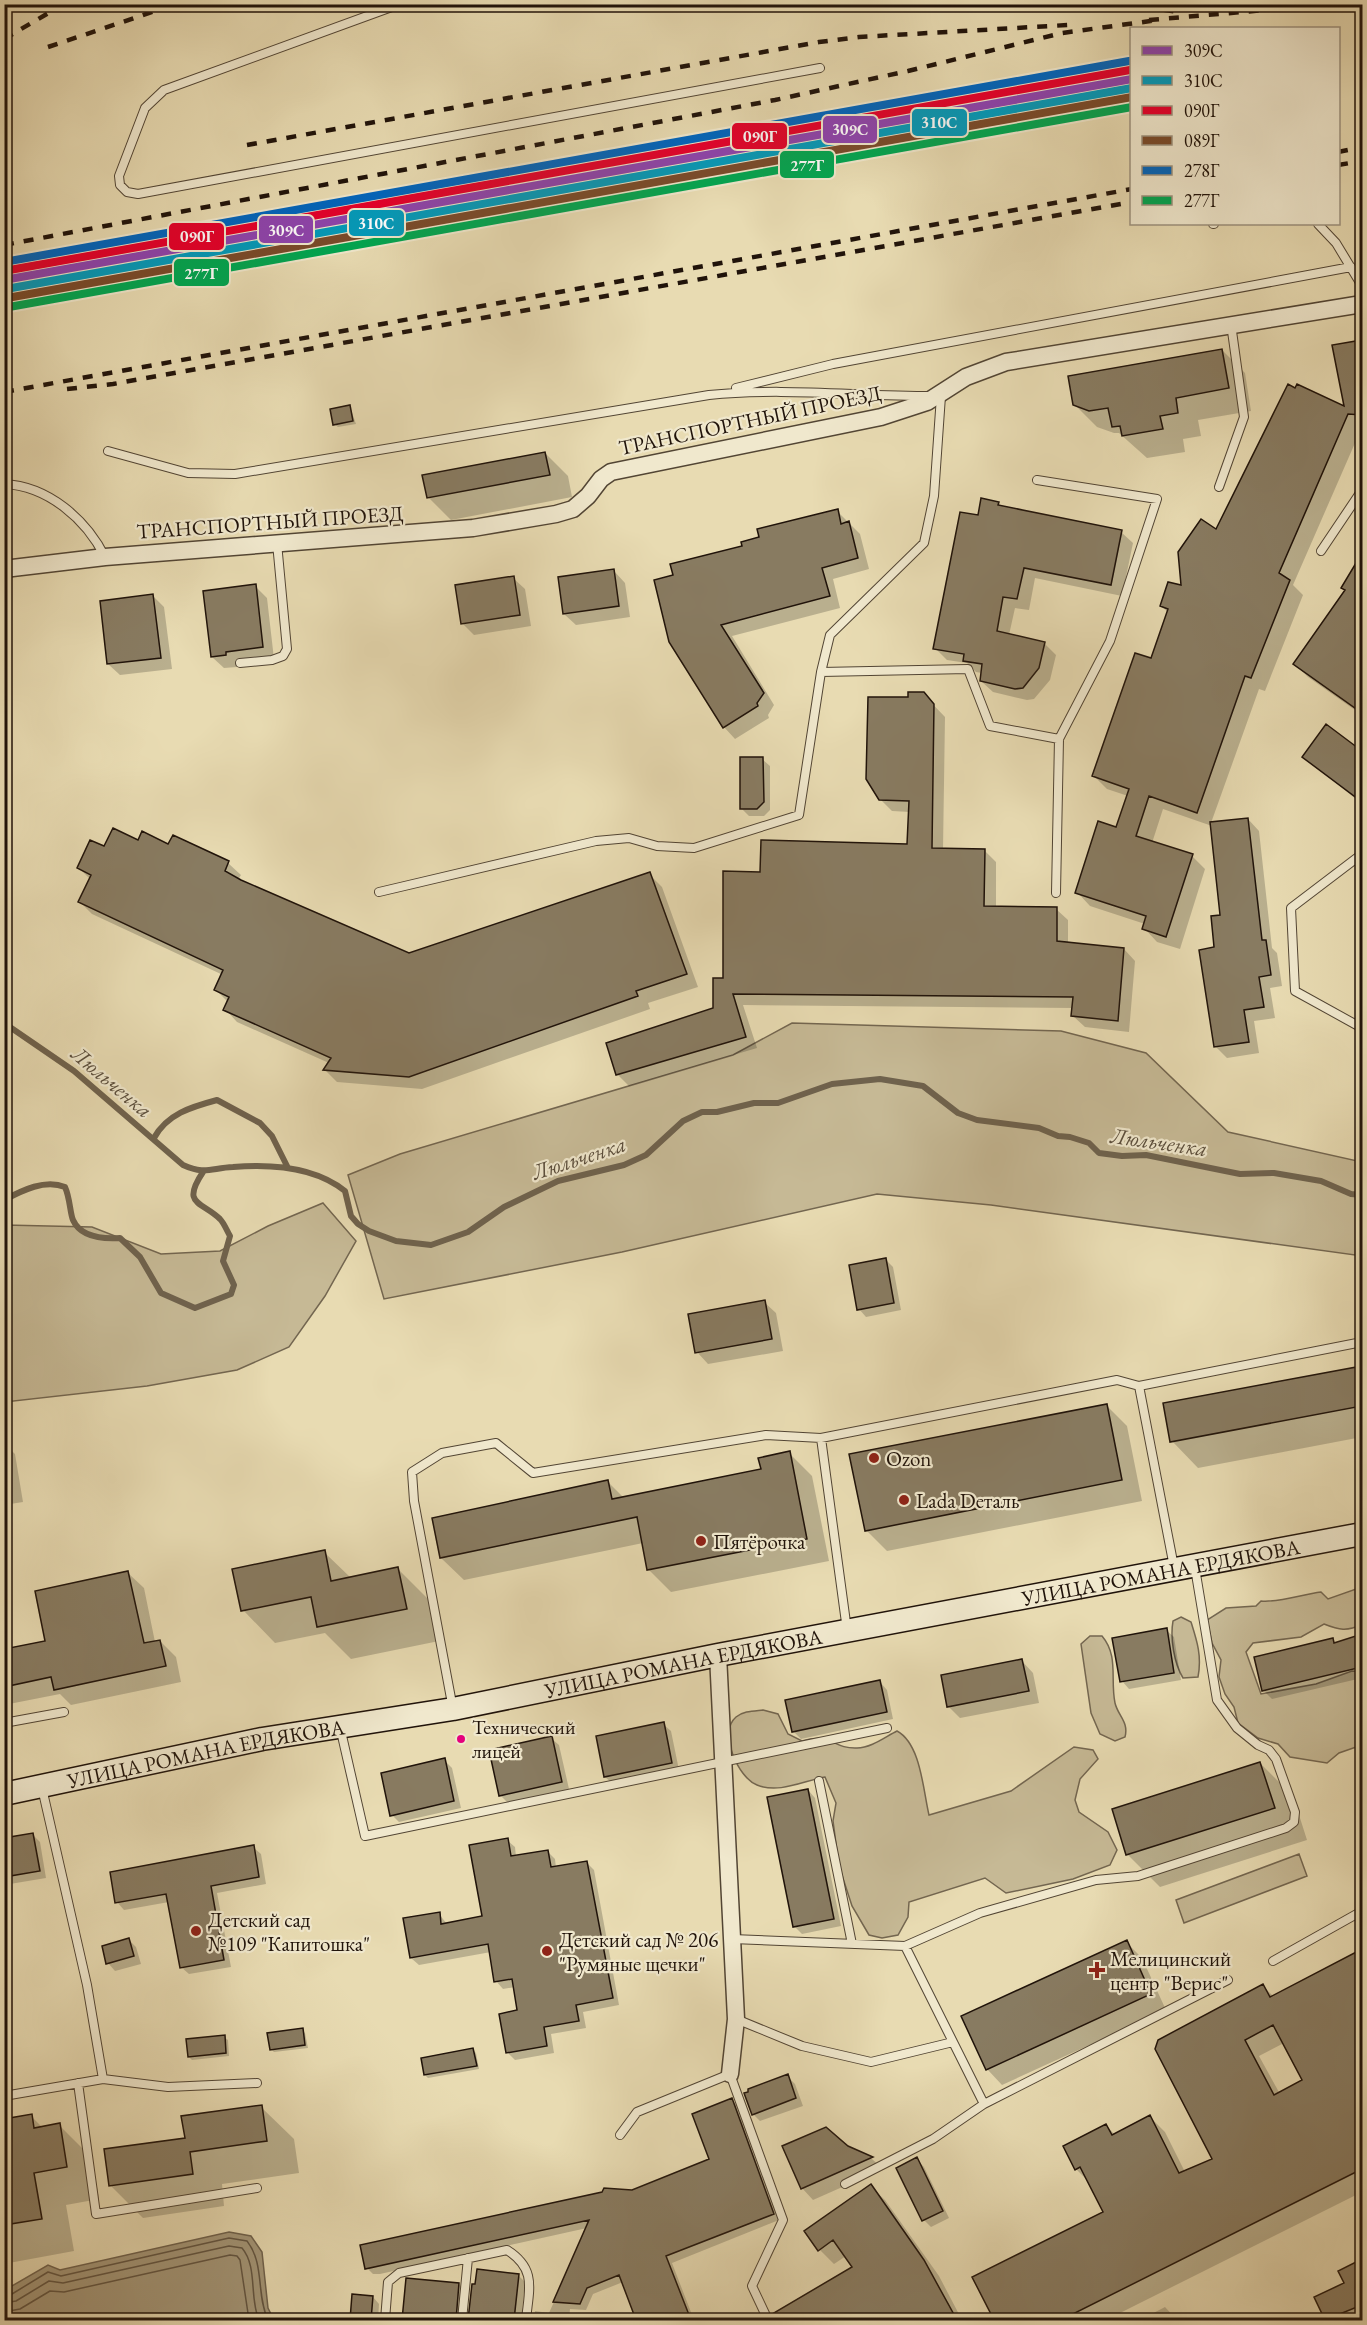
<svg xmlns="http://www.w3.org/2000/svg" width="1367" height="2325" font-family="'EB Garamond',serif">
<rect width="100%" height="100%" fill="#e8dbb2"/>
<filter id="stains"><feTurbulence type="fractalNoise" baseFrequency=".00333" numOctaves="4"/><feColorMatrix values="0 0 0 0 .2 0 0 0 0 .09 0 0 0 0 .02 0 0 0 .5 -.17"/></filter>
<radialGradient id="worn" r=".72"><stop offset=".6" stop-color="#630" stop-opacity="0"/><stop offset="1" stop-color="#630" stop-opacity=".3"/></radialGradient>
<path fill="#c6b995" stroke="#736650" stroke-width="1.5" d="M792,1023L1061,1031L1146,1053L1228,1132L1362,1162V1256L991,1205L877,1194L622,1252L384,1299L348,1175L400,1154L733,1055Z
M323,1203L356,1241L325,1296L289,1347L237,1370L147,1386L5,1402V1225L92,1227L161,1254L220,1251L268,1226Z
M1356,1589L1362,1593V1624C1347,1632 1339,1630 1324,1624L1301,1637L1253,1643L1246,1652L1261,1694L1316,1684L1352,1671L1361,1672L1362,1675V1745L1339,1753L1327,1763L1290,1757L1278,1744L1258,1738L1238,1723L1234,1707L1225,1694L1219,1677L1221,1660L1212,1643L1207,1620L1226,1608L1256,1606L1261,1601C1278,1603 1303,1594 1321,1592L1328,1599Z
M1181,1617L1191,1622C1197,1641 1202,1656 1198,1677L1183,1678C1174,1663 1170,1638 1173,1621Z
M1090,1636H1102C1119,1656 1110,1679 1115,1703C1118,1716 1129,1722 1125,1737L1115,1741L1100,1734L1091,1713L1081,1644Z
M763,1710L778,1714L788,1734L802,1741C832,1732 832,1749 857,1748C871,1748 885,1737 897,1731C921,1744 923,1790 929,1815L1011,1791L1074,1747L1093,1750L1098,1759L1080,1779L1075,1800L1079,1812L1108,1832L1117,1850L1110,1865L1073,1879L1006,1893L985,1878L909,1902L908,1917L898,1935L882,1938L869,1935L852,1906L839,1866L833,1821L836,1803L825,1777C803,1781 779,1794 757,1785C738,1778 718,1732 736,1717C743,1711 754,1711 763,1710Z
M1299,1854L1307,1876L1184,1923L1176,1900Z"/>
<path fill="#a49779" stroke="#6f624d" stroke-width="1.5" d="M229,2232L251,2236L262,2252L268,2308L274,2320H5V2290L48,2265L60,2270Z"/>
<path fill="#0003" fill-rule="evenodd" d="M1362,341V427L1293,585L1303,595L1265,691L1259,689L1211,823L1248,819L1259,831L1272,948L1277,953L1282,986L1270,988L1275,1018L1254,1021L1259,1053L1227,1058L1215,1046L1222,917L1212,826L1163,809L1152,843L1192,856L1205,869L1180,949L1157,942L1144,928L1145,924L1090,906L1077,892L1117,829L1128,796L1107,789L1093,775L1152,660L1169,613L1161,606L1182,587L1217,531L1346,409L1334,346Z
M1222,350L1245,373L1251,411L1198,420L1201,436L1183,439L1185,452L1147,458L1119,433H1114L1097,427L1074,404Z
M350,407L356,424L338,427L334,424Z
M545,453L568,476L572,497L451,520L428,497Z
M998,503L1003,508L1121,532L1133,543L1122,596L1035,578L1029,610L1015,608L1009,635L1044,643L1056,655L1050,680L1034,699L1027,700L993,692L981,681L982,673L976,672L967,663L947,660L935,648L979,517Z
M837,511L860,534L869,569L833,579L840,608L732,636L774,705L768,715L769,718L735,739L724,727L674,576L761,539Z
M1362,526V537L1359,533Z
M1362,556V715L1308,677L1295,664L1346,591L1343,587Z
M614,571L625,583L630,617L576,625L564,614Z
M513,578L525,589L531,626L474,635L462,623Z
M255,586L267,598L274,659L237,663V667L224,668L212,657Z
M153,596L164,607L172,669L120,675L108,664Z
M923,694L945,717L943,850H984L996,862V908L1056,909L1068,920V944L1124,949L1135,961L1129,1032L1085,1027L1073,1016L1074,1008L743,1005L757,1048L629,1086L617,1074L715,1009L762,873L909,846L910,812L892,811L880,799L910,698Z
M1327,726L1362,753V804L1304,757Z
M762,759L770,766V810L764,816H749L742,809Z
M173,837L228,863L241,875L238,880L408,955L649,874L662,887L698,987L648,1003L650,1009L422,1089L337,1082L325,1070L329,1063L237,1022L225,1009L228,1002L216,990L223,975L92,914L80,902L90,879L79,868L105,848L139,842L169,846Z
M885,1259L893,1267L901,1310L866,1317L859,1309Z
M764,1302L776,1313L783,1351L708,1364L697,1352Z
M1362,1367V1437L1198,1468L1172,1441L1165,1404Z
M1106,1405L1127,1426L1142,1501L887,1551L866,1530Z
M4,1443L15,1454L23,1502L4,1505Z
M789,1453L812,1476L829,1561L671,1592L649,1570L643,1543L464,1580L441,1558L608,1482L624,1498L762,1470Z
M324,1552L351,1578L398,1569L430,1601L439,1641L351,1659L325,1633L275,1643L243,1610Z
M128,1573L144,1588L155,1642L160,1641L176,1657L181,1682L71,1705L60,1694L4,1705V1651L47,1642Z
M1166,1630L1174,1637L1181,1680L1129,1689L1122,1681Z
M1362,1636V1678L1272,1699L1263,1690L1333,1640L1337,1644Z
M1022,1661L1033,1673L1039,1703L960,1718L949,1707Z
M880,1682L887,1690L893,1719L801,1739L793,1731Z
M663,1724L671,1731L679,1770L613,1784L605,1777Z
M551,1738L559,1745L569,1789L508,1803L500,1795Z
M444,1760L452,1768L461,1808L399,1822L392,1815Z
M1260,1763L1293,1796L1307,1840L1160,1887L1127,1854Z
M808,1790L815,1798L841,1926L802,1934L794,1926Z
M33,1835L40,1842L46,1878L4,1885V1839Z
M507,1840L515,1847L516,1857L547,1851L555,1859L556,1868L586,1862L594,1870L619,2005L583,2012L586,2028L551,2034L554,2053L515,2060L507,2052L519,2011L515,1987L503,1989L496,1981L491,1952L419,1965L411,1958L439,1914L447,1924L484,1917Z
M253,1847L261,1854L266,1884L217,1893L231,1967L189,1974L181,1967L169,1902L124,1910L117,1902Z
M129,1940L136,1947L141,1964L115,1971L108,1963Z
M1126,1942L1142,1958L1166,2010L1002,2085L987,2069Z
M1362,1950V2192L1106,2320H995L974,2278L1105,2213L1090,2183L1076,2169L1106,2125L1115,2135L1150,2117L1165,2132L1185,2172L1214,2159L1157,2049L1263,1986L1274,1997ZM1284,2043L1304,2081L1280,2094L1259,2056Z
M4,2029L8,2045L4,2046Z
M302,2030L305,2033L308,2048L274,2052L271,2049Z
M224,2037L228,2040L229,2056L192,2060L189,2057Z
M473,2050L476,2053L479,2069L428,2078L425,2075Z
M787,2076L795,2084L803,2106L760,2121L753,2114Z
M732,2100L738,2106L779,2220L672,2263L694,2320H633L635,2315L623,2282L593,2294L586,2310L570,2309L569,2320H534L535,2311L549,2313L587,2228L380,2274H373L367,2268L632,2191L711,2160Z
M261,2107L294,2139L299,2173L222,2184L224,2206L143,2218L110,2185L186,2139Z
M31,2116L43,2128L59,2125L92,2158L99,2199L66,2205L74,2251L9,2263L4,2258V2121Z
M847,2147L872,2159L883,2169L813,2200L802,2188Z
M916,2159L924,2167L949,2218L931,2227L924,2220Z
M870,2186L885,2200L939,2276L962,2320H784L779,2311L854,2268L846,2256L834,2264L820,2250Z
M1362,2261V2320H1327L1316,2298L1346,2284L1340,2271Z
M519,2276L525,2282L522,2312L527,2320H470L473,2286Z
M408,2280L459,2284L465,2291L462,2320H404Z
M353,2296L373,2297L379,2304L378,2320H351Z
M1165,2307L1177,2320H1140Z"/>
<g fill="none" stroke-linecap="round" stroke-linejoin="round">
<path stroke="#625542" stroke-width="1.5" d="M4,2296L12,2294L48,2272L61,2276L229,2238L247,2241C265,2264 256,2295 268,2320
M4,2303L16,2301L49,2281L63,2283L229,2246L242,2248C258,2267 249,2298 259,2320
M4,2312L20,2309L50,2291L64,2292L230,2255L237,2256L240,2260L249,2320"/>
<path stroke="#6f624d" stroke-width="6" d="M4,1023L74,1071L183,1165C205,1175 211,1168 233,1167C270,1164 315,1167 345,1191L351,1216L358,1224L369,1231L396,1241L431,1245L468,1232L504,1207L558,1181L624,1165L646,1155L683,1121L702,1112H717L754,1103H778L832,1084L880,1079L923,1086L958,1113L977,1120L1039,1128L1058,1136L1070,1137L1089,1143L1099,1153L1122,1156L1146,1155L1240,1174L1274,1173L1321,1181L1351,1194L1362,1195
M154,1138C167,1114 191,1107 217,1100L260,1123L272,1136L288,1168
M4,1200C23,1190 45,1179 65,1187C70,1198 70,1213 73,1220C81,1238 104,1239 120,1238L140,1257L161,1293L195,1308L231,1294L234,1285L223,1261L230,1236C227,1231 224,1223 220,1219C201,1201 181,1205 203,1172"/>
</g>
<path fill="#887b61" stroke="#20130a" stroke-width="1.5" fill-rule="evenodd" d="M1362,340V415L1348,414L1279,573L1290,580L1251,678L1245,676L1197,813L1149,796L1136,836L1193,854L1166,937L1142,929L1146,916L1075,893L1098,821L1116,827L1129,789L1092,776L1135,653L1151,658L1168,609L1160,606L1168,582L1181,585L1178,552L1201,519L1216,529L1288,384L1295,388L1297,384L1344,406L1332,345Z
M1222,349L1229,388L1176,398L1178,413L1160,416L1163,429L1122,436L1120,426L1112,427L1108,408L1089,411L1073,405L1068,376Z
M350,405L353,421L333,425L330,409Z
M545,452L550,475L427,498L422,475Z
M981,498L999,502L998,505L1122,530L1111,585L1024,568L1017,599L1003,597L997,631L1045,642L1039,668L1023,688L1015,689L980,681L982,664L963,661L964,654L933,649L960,512L978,515Z
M838,509L841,524L849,521L858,558L822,568L830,596L721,625L764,693L757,703L758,706L723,728L669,642L654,580L673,575L670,564L742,546L741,542L759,537L757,529Z
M1362,553V713L1293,664L1345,590L1341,588Z
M614,569L619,606L563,614L558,577Z
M514,576L520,615L461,624L455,585Z
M256,584L263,647L226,652V655L211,657L203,591Z
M153,594L161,658L107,664L100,601Z
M908,692H924L934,704L932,848L985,849L984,906L1057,907V941L1124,948L1118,1021L1071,1016L1073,997L733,994L746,1037L616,1075L606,1043L713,1008V978H723V871L760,872L761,840L907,844L909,801L879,800L866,779L868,697H908Z
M1326,724L1362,751V802L1302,757Z
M740,757H763L764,802L757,809H740Z
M1248,818L1262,940H1266L1271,975L1259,977L1264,1007L1244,1010L1249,1042L1214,1047L1199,950L1214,947L1211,916L1220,915L1210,822Z
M113,828L138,840L142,831L168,844L173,835L229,861L225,871L241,880L409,953L650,872L687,974L636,991L638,996L409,1077L323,1070L331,1058L223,1010L229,997L214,990L223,970L78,902L91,875L77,868L90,840L104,846Z
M886,1258L894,1303L857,1310L849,1265Z
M765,1300L772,1339L695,1353L688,1314Z
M1362,1366V1406L1170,1442L1163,1403Z
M1107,1404L1122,1480L865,1531L849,1454Z
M790,1451L807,1539L647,1570L637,1517L440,1558L432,1518L608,1480L612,1499L761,1469L758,1458Z
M325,1550L331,1581L398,1567L407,1609L317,1627L311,1597L241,1611L232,1569Z
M128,1571L144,1643L160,1640L166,1666L54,1690L51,1677L4,1687V1649L45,1641L35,1591Z
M1167,1628L1174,1673L1120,1682L1112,1638Z
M1362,1634V1667L1262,1691L1254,1657L1333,1638L1334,1643Z
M1022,1659L1029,1691L947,1707L941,1675Z
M880,1680L887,1712L792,1732L785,1700Z
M664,1722L672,1763L604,1777L596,1736Z
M552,1736L562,1782L499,1796L489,1750Z
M445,1758L454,1801L390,1816L381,1773Z
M1260,1762L1275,1808L1126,1855L1112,1809Z
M808,1789L834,1919L793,1927L767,1797Z
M33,1833L40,1871L4,1877V1838Z
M508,1838L511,1856L548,1850L551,1867L587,1861L613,1998L576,2005L579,2021L544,2027L547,2046L506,2053L499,2014L517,2010L512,1979L494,1982L488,1944L410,1958L403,1918L440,1912L441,1924L482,1916L469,1845Z
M254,1845L259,1877L211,1886L224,1960L180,1968L166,1894L115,1903L110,1872Z
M129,1938L134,1956L106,1964L102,1946Z
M1127,1940L1151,1994L986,2070L961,2016Z
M1362,1949V2169L1061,2320H994L972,2277L1103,2212L1080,2167L1075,2170L1063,2146L1106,2124L1112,2135L1150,2115L1179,2173L1212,2159L1155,2049L1158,2040L1263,1984L1270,1997ZM1273,2025L1302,2080L1274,2095L1245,2040Z
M303,2028L305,2045L270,2050L267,2033Z
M225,2035L226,2053L188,2057L186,2039Z
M473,2048L477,2066L424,2075L421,2058Z
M788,2074L796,2098L752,2115L744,2093L748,2092V2089Z
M732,2098L774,2214L666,2256L691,2320H636L619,2275L587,2288L580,2304L553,2302L589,2220L365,2269L360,2245L602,2192L604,2188L632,2190L709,2159L692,2114Z
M262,2105L267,2141L190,2152L193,2174L109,2186L104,2149L185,2138L181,2116Z
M32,2114L34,2128L60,2123L67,2167L34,2173L42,2219L4,2225V2119Z
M826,2127L848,2146L873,2157L801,2189L782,2146Z
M917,2157L943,2211L922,2221L896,2168Z
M871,2184L924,2260L957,2320H774L772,2314L852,2267L833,2240L818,2251L804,2231Z
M1362,2259V2305L1325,2320L1314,2297L1344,2283L1338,2271Z
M477,2269L519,2274L514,2320H468L472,2284H475Z
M406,2278L459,2283L456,2320H402Z
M352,2294L373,2296L371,2320H350Z"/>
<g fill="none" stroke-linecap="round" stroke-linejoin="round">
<g stroke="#524534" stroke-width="10">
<path id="lane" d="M400,4L164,90L145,108L119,176L120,185L127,192L138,194L820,68
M1213,224H1214
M1318,224L1336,243L1362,286
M736,388L833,364L1351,267
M108,451L188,473L235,474L709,395C786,387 863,397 941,396L934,496L924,543L830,635L821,672L799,815L694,848L657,846L629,838L596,841L379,892
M1037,480L1157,499L1110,641L1059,739L1056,893
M4,484C48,486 86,519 105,557
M1219,487L1244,417L1231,324
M1321,551L1362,490
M240,663L272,660L283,656L287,649L277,543
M821,672L968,669L990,726L1059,739
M1362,854L1291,908L1295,991L1362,1028
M1139,1386L1174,1567
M821,1438L847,1630
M453,1709L414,1501L412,1472L442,1453L496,1443L533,1473L766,1435L821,1438L1117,1380L1139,1386L1362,1342
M4,1723L64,1712
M340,1727L365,1836L887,1728
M819,1781L852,1944
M732,1939L905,1946L980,1913L1096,1880L1138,1876L1286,1828L1294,1822L1295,1812L1276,1759L1269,1750L1258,1745L1237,1728L1217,1700L1195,1568
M1273,1961L1362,1911
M736,2019L802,2046L871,2062L953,2042
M103,2079L168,2087L257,2083
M78,2083L96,2214L257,2188
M4,2096L103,2079L87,1985L42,1788
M984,2104L1228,1980
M620,2135L637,2112L730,2074L783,2220L752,2286L768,2320
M845,2184L933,2139L984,2104L905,1946
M385,2320L388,2282L399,2273L507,2250C537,2269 529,2289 526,2320
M462,2320L468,2258"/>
</g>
<g stroke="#524534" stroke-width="19">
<path id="street" d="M4,569L105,557L473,528L556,514L573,509L588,496L601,479L611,472L881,417L927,402L966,377L1006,362L1362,304
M718,1655L736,2019L730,2074"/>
</g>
<g stroke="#20130a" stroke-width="25">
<g id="secondary">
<path id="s1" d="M4,1794L262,1739L453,1709L718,1655L1362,1534"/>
</g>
</g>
<use href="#lane" stroke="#f0e8cd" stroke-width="8"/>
<use href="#street" stroke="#f0e8cd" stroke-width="16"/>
<use href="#secondary" stroke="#f0e8cd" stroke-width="22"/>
<path stroke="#20130a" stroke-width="4.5" stroke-dasharray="10 10" stroke-linecap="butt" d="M1124,4L1178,12
M1149,20L1335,4
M4,39L64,4
M48,47L176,4
M247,145L819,42L859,37L1068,25
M1338,152L1362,147
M1338,165L1362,161
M4,245L775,100L908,71L1062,33L1158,20
M67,389L113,384L1132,202
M4,392L1132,189"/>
<g stroke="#f0e8cd" stroke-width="12">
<path id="rail-1" d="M4,280L1132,79"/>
</g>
<g stroke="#f0e8cd" stroke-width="12">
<path id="rail-2" d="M6,289L1132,88"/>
</g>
<g stroke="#f0e8cd" stroke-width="12">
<path id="rail-3" d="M4,271L1130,70"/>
</g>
<g stroke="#f0e8cd" stroke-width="12">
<path id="rail-4" d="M7,298L1132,97"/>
</g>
<g stroke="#f0e8cd" stroke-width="12">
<path id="rail-5" d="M4,262L1129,61"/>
</g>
<g stroke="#f0e8cd" stroke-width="12">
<path id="rail-6" d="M9,307L1132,107"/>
</g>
<use href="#rail-1" stroke="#8e44ad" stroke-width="8"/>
<use href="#rail-2" stroke="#039aba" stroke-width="8"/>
<use href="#rail-3" stroke="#e4002b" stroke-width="8"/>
<use href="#rail-4" stroke="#7a4b2a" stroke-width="8"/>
<use href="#rail-5" stroke="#0065bd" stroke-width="8"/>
<use href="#rail-6" stroke="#00a651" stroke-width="8"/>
</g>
<g fill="#8f2418" stroke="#f0e8cd" stroke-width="2">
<circle cx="874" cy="1458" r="6"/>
<circle cx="904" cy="1500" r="6"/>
<circle cx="701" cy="1541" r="6"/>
<circle cx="196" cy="1931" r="6"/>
<circle cx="547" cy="1951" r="6"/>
<path d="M1094 1961h6v6h6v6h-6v6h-6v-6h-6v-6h6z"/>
</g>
<circle fill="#e5007d" stroke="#f0e8cd" stroke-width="2" cx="461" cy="1739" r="5"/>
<g text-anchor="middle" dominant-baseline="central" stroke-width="4.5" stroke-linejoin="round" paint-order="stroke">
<g font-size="20" fill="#20130a" stroke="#f0e8cd" text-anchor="start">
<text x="472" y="1727">Технический<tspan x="472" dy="24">лицей</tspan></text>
</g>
<g font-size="21" fill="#20130a" stroke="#f0e8cd">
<text transform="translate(750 420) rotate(-12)">ТРАНСПОРТНЫЙ ПРОЕЗД</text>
<text transform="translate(270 522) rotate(-4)">ТРАНСПОРТНЫЙ ПРОЕЗД</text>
<text stroke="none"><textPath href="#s1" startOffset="1178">УЛИЦА РОМАНА ЕРДЯКОВА</textPath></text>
<text stroke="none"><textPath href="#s1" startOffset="692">УЛИЦА РОМАНА ЕРДЯКОВА</textPath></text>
<text stroke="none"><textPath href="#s1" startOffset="206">УЛИЦА РОМАНА ЕРДЯКОВА</textPath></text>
</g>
<g font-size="21" fill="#20130a" stroke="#f0e8cd" text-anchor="start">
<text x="886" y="1458">Ozon</text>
<text x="916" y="1500">Lada Dеталь</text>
<text x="713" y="1541">Пятёрочка</text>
<text x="208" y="1919">Детский сад<tspan x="208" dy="24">№109 "Капитошка"</tspan></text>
<text x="559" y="1939">Детский сад № 206<tspan x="559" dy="24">"Румяные щечки"</tspan></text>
<text x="1110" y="1958">Мелицинский<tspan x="1110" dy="24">центр "Верис"</tspan></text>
</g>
<g font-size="22" font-style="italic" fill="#5b4e3c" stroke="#f0e8cd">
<text transform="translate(112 1082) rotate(40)">Люльченка</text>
<text transform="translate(1159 1142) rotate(8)">Люльченка</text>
<text transform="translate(579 1158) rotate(-18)">Люльченка</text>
</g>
</g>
<g stroke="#f0e8cd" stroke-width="2">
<rect x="911" y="108" width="57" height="29" rx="6" fill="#039aba"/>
<rect x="822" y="115" width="56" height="29" rx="6" fill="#8e44ad"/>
<rect x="731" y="122" width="57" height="28" rx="6" fill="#e4002b"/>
<rect x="779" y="150" width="56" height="29" rx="6" fill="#00a651"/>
<rect x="348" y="209" width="57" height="28" rx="6" fill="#039aba"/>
<rect x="258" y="215" width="56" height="29" rx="6" fill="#8e44ad"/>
<rect x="168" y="222" width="57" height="29" rx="6" fill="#e4002b"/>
<rect x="173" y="258" width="57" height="29" rx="6" fill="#00a651"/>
</g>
<g font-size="16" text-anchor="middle" font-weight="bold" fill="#fff">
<text x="939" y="128">310С</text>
<text x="850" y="135">309С</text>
<text x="760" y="142">090Г</text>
<text x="807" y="171">277Г</text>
<text x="376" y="229">310С</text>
<text x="286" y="236">309С</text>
<text x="197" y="242">090Г</text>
<text x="201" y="279">277Г</text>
</g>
<rect width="1367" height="2325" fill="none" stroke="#e8dbb2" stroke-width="24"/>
<rect x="6" y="6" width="1355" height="2313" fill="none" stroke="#20130a" stroke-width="3"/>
<rect x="12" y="12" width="1343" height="2301" fill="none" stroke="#20130a" stroke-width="1.5"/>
<rect x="1130" y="27" width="210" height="198" fill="#f0e8cd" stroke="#9d937f" stroke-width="1.5"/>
<rect x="1142" y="46" width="30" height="9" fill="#8e44ad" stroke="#9d937f" stroke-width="1.5"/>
<text x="1184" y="57" font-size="18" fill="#20130a">309С</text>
<rect x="1142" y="76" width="30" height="9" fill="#039aba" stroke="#9d937f" stroke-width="1.5"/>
<text x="1184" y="87" font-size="18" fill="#20130a">310С</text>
<rect x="1142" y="106" width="30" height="9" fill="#e4002b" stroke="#9d937f" stroke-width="1.5"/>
<text x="1184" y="117" font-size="18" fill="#20130a">090Г</text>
<rect x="1142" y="136" width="30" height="9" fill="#7a4b2a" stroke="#9d937f" stroke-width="1.5"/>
<text x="1184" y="147" font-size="18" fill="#20130a">089Г</text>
<rect x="1142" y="166" width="30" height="9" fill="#0065bd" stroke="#9d937f" stroke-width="1.5"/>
<text x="1184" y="177" font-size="18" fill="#20130a">278Г</text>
<rect x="1142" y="196" width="30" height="9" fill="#00a651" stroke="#9d937f" stroke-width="1.5"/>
<text x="1184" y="207" font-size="18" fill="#20130a">277Г</text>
<rect width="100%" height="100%" filter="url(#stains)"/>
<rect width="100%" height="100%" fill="url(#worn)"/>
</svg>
